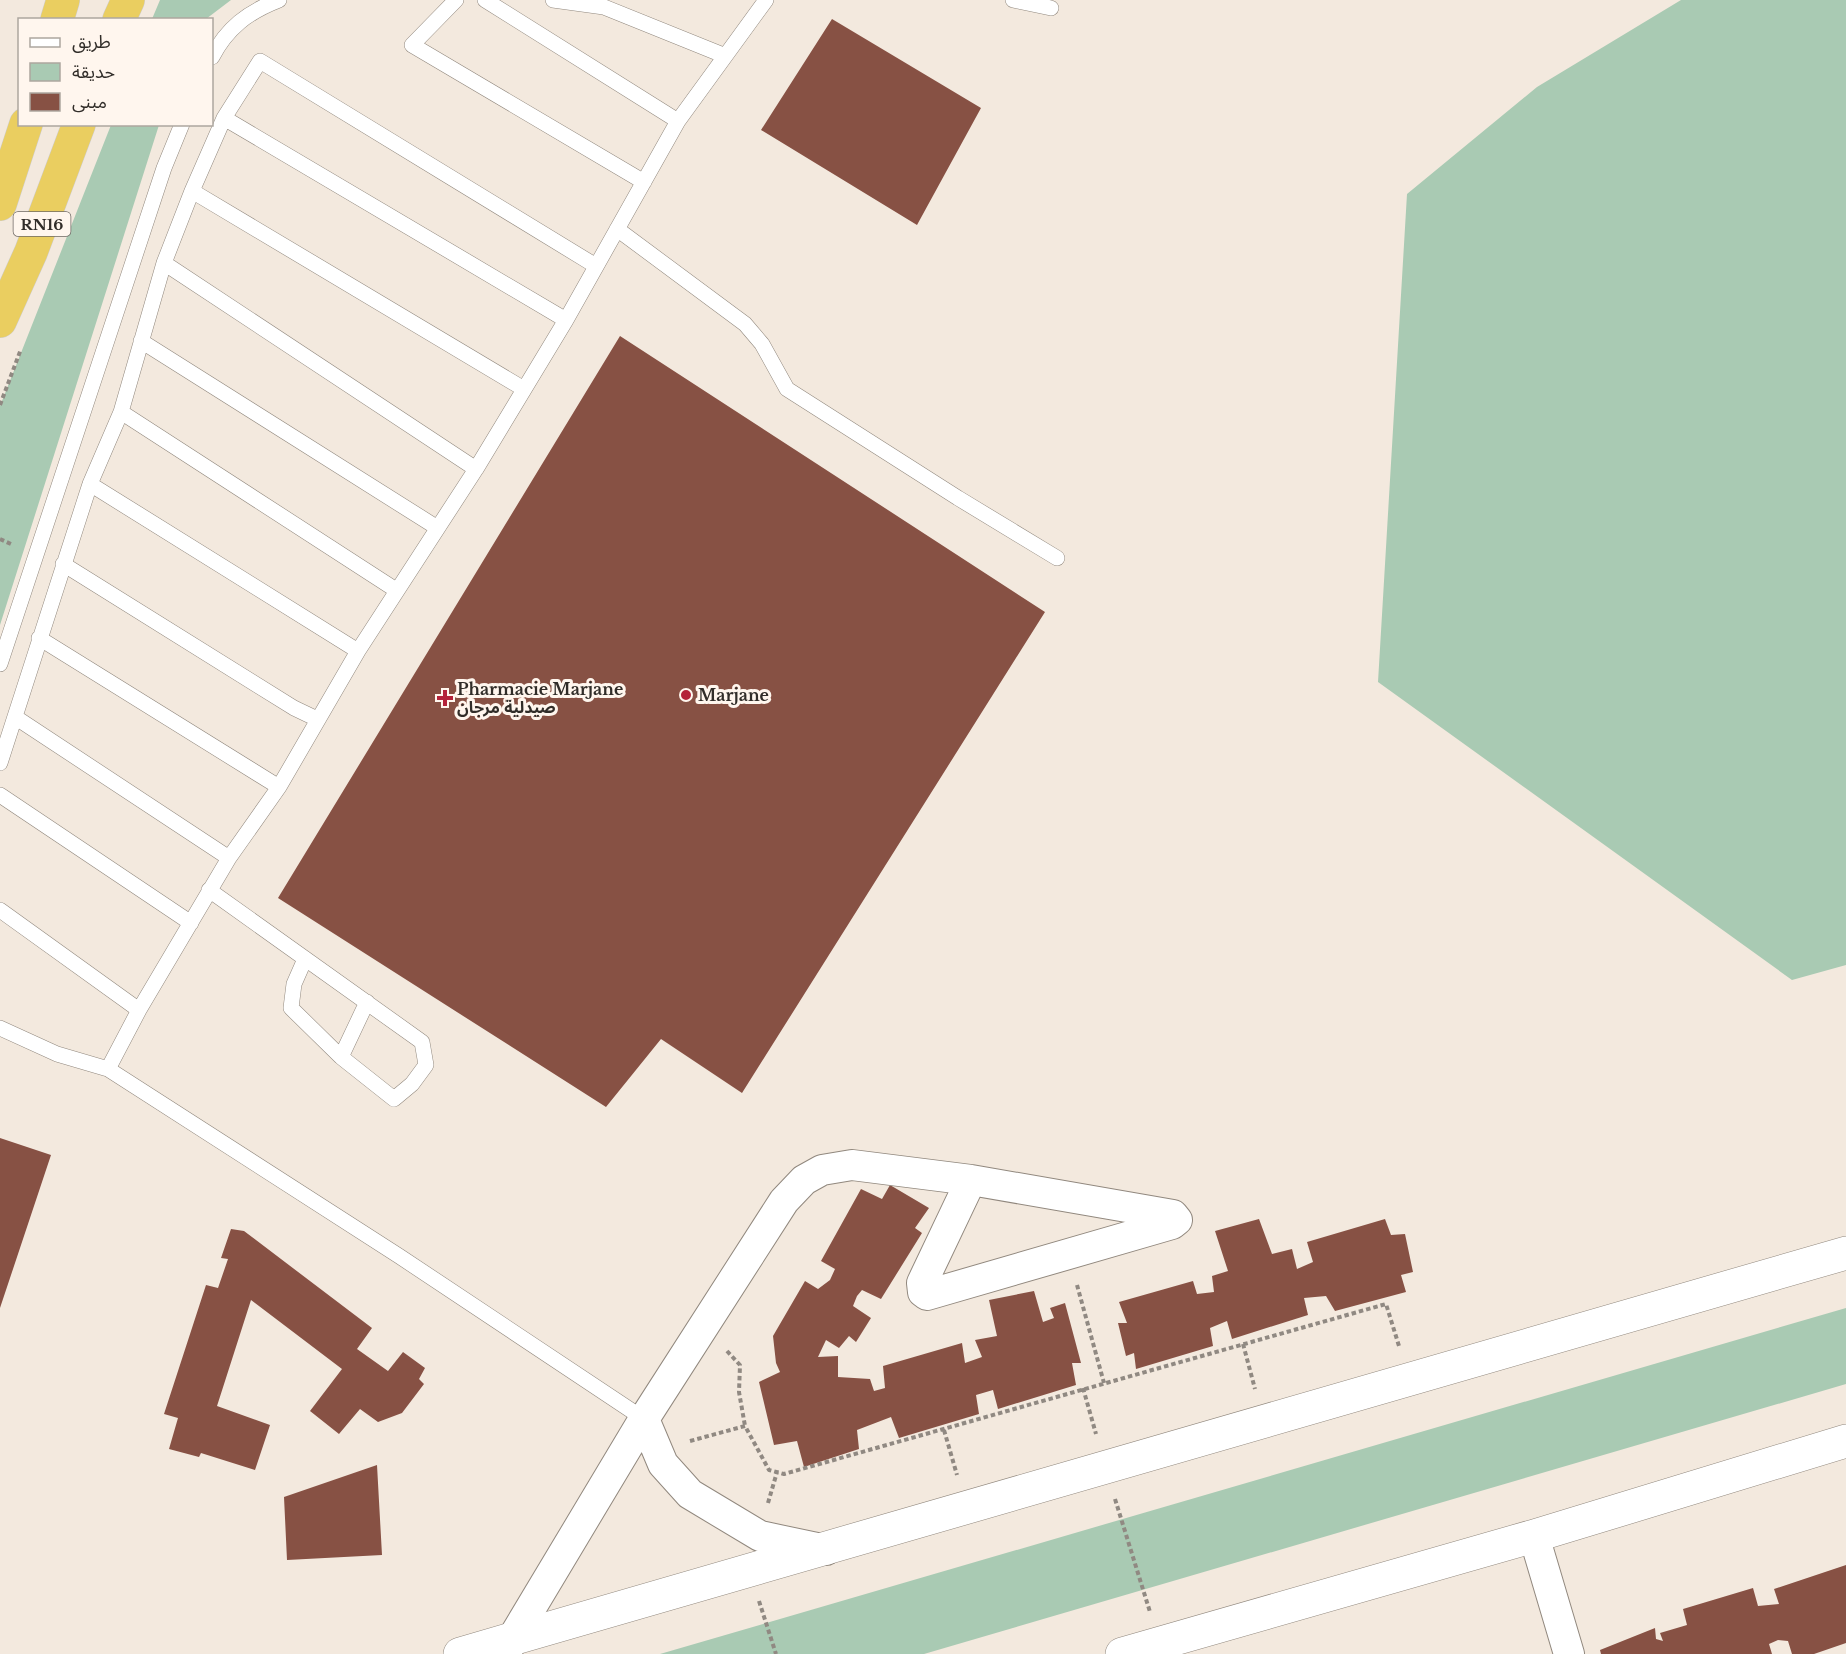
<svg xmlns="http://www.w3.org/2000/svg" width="1846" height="1654" font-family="'Libre Baskerville','Noto Sans Arabic',serif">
<rect width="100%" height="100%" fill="#f3e9de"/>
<path fill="#a9cab3" d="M160,0H231L206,19H152Z
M1681,0H1846V965L1792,980L1378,682L1407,194L1537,87Z
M111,125H159L0,625V406Z
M1846,1308V1384L924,1654H660Z"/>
<path fill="#875144" d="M832,19L981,108L917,225L761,130Z
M620,336L1045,612L742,1093L661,1039L606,1107L278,898Z
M0,1138L51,1155L0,1308Z
M890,1185L929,1208L915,1228L922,1233L881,1299L862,1290L857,1296L853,1306L871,1318L856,1342L849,1336L839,1348L826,1340L818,1357L838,1356V1377L870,1379L874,1391L885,1388L883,1366L962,1343L965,1363L982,1357L975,1340L997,1336L989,1300L1034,1291L1043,1322L1054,1318L1050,1308L1065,1303L1081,1363H1072L1076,1385L998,1409L993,1390L976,1395L979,1414L899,1438L891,1417L857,1430L859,1449L804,1467L797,1441L774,1445L759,1382L780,1372L776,1363L773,1336L805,1281L818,1289L830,1280L835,1269L821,1261L861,1189L882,1199Z
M1259,1219L1272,1254L1292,1249L1297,1269L1313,1262L1307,1242L1385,1219L1391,1235L1405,1234L1413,1272L1401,1275L1406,1292L1335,1311L1326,1296L1304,1298L1308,1315L1232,1339L1227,1321L1210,1328L1213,1346L1136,1369L1134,1353L1126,1356L1118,1323H1127L1119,1302L1193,1281L1197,1294L1214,1292L1212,1276L1228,1271L1215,1231Z
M231,1229L244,1231L372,1328L357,1349L388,1371L403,1352L425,1368L419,1379L424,1384L402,1413L378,1422L360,1409L339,1434L310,1411L342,1369L251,1300L217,1406L270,1425L255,1470L201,1453L199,1457L169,1449L178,1418L164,1414L206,1285L218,1288L228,1259L221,1258Z
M377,1465L382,1555L287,1560L284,1497Z
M1846,1565V1643L1814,1654H1792L1788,1641L1778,1640L1769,1644L1772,1654H1601L1600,1650L1655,1628L1656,1639L1663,1641L1660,1633L1687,1625L1683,1609L1753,1588L1758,1606L1779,1604L1774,1589Z"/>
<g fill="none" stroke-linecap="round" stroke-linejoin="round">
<g stroke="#91887e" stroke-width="16">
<path id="service" d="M456,0L412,45L644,182
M485,0L678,121
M553,0L604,7L723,55
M1013,0L1051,8
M212,57C227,28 248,12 279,0
M224,118L566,320
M192,191L524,389
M617,229L745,324L762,344L787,389L958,498L1057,558
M164,263L476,469
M141,341L436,527
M121,412L396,590
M90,484L358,651
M63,564L294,708L317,719
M39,638L279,787
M0,664L164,168L182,124
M15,717L229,858
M0,763L90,484L121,412L164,263L192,191L224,118L260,61L596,266
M0,795L191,923
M209,890L422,1042L426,1065L412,1084L394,1099L341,1057L291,1008L294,984L305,959
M0,910L139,1010
M0,1028L57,1054L108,1069L139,1010L229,858L279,787L358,651L476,469L566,320L678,121L766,0
M341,1057L367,1002
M108,1069L399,1256L644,1419"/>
</g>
<g stroke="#91887e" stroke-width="32">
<path id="minor" d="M644,1419L663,1464L690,1494L760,1536L826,1550
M1534,1536L1569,1654
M506,1654L511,1641L644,1419L784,1201L804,1180L822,1170L852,1165L971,1180L1173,1215L1177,1220L1172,1224L927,1295L923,1292L922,1283L971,1180"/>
</g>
<g stroke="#91887e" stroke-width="34">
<path id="tertiary" d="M460,1654L1846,1253
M1122,1654L1534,1536L1846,1441"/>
</g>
<g stroke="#cecdcc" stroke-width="34">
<path id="trunk" d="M57,20L63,0
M119,20L128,0
M0,204L26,124
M0,321L31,252L79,124"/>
</g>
<path stroke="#908982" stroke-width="4" stroke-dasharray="4.5 3" stroke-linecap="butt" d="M0,405L21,349
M0,539L13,545
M1077,1285L1104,1383
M1243,1344L1255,1389
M727,1351L740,1365L739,1392L745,1426
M1083,1388L1096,1434
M944,1430L957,1475
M690,1441L745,1426L769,1470L784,1474L1386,1304L1399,1346
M1115,1499L1150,1612
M768,1503L777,1472
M759,1601L776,1654"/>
<use href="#service" stroke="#fff" stroke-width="15"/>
<use href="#minor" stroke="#fff" stroke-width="30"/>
<use href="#tertiary" stroke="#fff" stroke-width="33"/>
<use href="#trunk" stroke="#eace60" stroke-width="33"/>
</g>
<g fill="#b42239" stroke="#fff6ee" stroke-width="2">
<circle cx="686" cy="695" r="6"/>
<path d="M442 689h6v6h6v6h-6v6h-6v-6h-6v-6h6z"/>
</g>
<g text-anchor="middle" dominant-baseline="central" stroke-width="6" stroke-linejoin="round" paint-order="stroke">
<rect fill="#fff6ee" stroke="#6f6964" stroke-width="1.5" x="13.5" y="212" width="57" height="24" rx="4.5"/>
<g font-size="15" font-weight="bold" fill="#312d29">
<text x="42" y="224">RN16</text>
</g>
<g font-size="16" font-weight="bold" fill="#312d29" stroke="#fff6ee" text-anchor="start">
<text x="457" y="689">Pharmacie Marjane<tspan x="457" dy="18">صيدلية مرجان</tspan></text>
<text x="698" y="695">Marjane</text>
</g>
</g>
<rect x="18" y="18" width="195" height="108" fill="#fff6ee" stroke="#ada69f" stroke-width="1.5"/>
<rect x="30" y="38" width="30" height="9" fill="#ffffff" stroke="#ada69f" stroke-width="1.5"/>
<text x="72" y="48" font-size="18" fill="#312d29">طريق</text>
<rect x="30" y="63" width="30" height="18" fill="#a9cab3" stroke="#ada69f" stroke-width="1.5"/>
<text x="72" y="78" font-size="18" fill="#312d29">حديقة</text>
<rect x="30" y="93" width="30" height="18" fill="#875144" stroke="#ada69f" stroke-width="1.5"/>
<text x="72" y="108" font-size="18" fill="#312d29">مبنى</text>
</svg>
